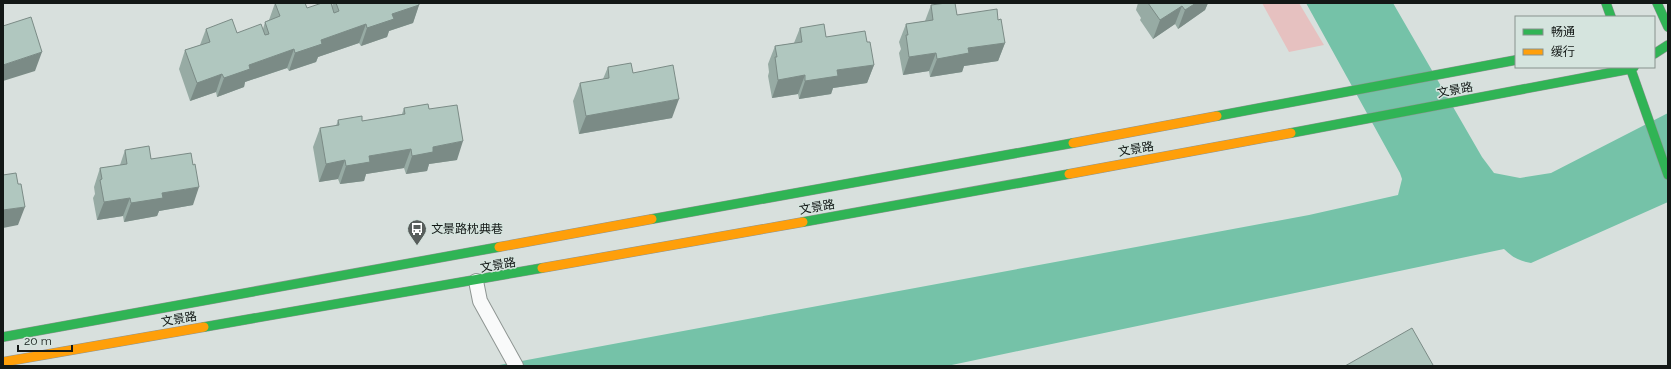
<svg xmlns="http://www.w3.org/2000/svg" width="1671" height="369" font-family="Raleway,'Noto Sans SC',sans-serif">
<rect width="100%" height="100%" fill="#d8e0dd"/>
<path fill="#e6c1c0" d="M1262,3H1299L1324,45L1289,52Z"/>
<path fill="#75c2a8" d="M1306,3H1393L1482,157L1494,173L1520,178L1551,173L1668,113V202L1531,263C1519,261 1512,257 1504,249L947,366H494L1309,215L1398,195L1402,179L1400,173Z"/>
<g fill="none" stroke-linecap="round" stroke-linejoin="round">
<g stroke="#8e9592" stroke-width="16">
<path id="street" d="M476,281L480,301L516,366"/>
</g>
<g stroke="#8e9592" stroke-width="10">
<path id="fast" d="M1606,3L1611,17
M1657,3L1668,27
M1654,54L1668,45
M1630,67L1668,175
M1217,116L1516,60
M1291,133L1630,69L1634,67
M652,219L1073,143
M803,222L1069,174
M204,327L542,268
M3,337L499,247"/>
</g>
<g stroke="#8e9592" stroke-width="10">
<path id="slow" d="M1073,143L1217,116
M1069,174L1291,133
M499,247L652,219
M542,268L803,222
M3,362L204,327"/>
</g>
<use href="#street" stroke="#f9fafa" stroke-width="14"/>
<use href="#fast" stroke="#30b455" stroke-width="9"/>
<use href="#slow" stroke="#ff9f0a" stroke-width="9"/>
</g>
<path fill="#97aba4" d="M275,3L307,8L332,6L333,3H419V5L413,23L389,31L387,37L361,46L359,43L318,57L316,62L289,71L287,68L245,82L244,87L217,97L216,92L190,101L179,69L185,50L200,45L206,29L237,33L263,29L265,22L269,20Z
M1138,3H1208L1205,10L1178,29L1175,24L1153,39L1140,20L1141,18L1136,10Z
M931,5L957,15L998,20L1005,43L998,61L964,66L962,72L930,77L929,71L903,75L899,53L901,49L899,42L906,24L925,21Z
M800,28L826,37L867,42L874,65L867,83L833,88L831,94L799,99L798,94L772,98L768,76L769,72L768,64L775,46L794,43Z
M608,67L633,73L672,118L579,134L573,101L580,83L603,79Z
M404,108L429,109L457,160L429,164L427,171L406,174L404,168L366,174L364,181L340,184L338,179L319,182L313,147L320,128L336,126L338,120L362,121L402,114Z
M125,150L151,159L193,205L159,211L157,216L124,222L123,216L97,220L93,198L95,194L94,187L100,168L120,165Z"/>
<path fill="#7b8b86" d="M1196,3H1208L1205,10L1178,29L1185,10Z
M419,5L413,23L389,31L387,37L361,46L367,28L392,14Z
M1182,6L1175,24L1153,39L1160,20Z
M366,24L359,43L318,57L316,62L289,71L295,53L321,40Z
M1005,43L998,61L964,66L962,72L930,77L937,59L968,48Z
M294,49L287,68L245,82L244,87L217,97L224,78L249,65Z
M42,52L35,71L3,81V65Z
M936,53L929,71L903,75L909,57Z
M874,65L867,83L833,88L831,94L799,99L805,81L837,70Z
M222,74L216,92L190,101L197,83Z
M805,75L798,94L772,98L778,80Z
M679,99L672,118L579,134L586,116Z
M463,141L457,160L429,164L427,171L406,174L412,156L433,147Z
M411,149L404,168L366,174L364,181L340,184L346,166L369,156Z
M345,160L338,179L319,182L326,164Z
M199,187L193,205L159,211L157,216L124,222L131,203L162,193Z
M130,198L123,216L97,220L104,202Z
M25,207L18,225L3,228V210Z"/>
<path fill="#b0c7bf" stroke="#7b8b86" d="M275,3H305L307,8L322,3H331L334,13L339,11L336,3H419V5L392,14L394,19L367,28L366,24L321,40L322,44L295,53L294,49L249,65L250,69L224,78L222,74L197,83L185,50L210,42L206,29L232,19L237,33L261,24L265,35L269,34L265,22L280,16Z
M946,3H955L957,15L997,9L998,20L1001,19L1005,43L968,48L969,53L937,59L936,53L909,57L906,35H908L906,24L933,20L931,5Z
M1148,3H1196L1185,10L1182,6L1160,20Z
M31,17L42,52L3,65V26Z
M824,24L826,37L865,31L867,42H870L874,65L837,70L838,76L805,81V75L778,80L775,57H777L775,46L802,42L800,28Z
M631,63L633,73L673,65L679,99L586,116L580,83L609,78L608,67Z
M428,104L429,109L457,105L463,141L433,147V152L412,156L411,149L369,156L370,162L346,166L345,160L326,164L320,128L339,125L338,120L362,116V121L405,114L404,108Z
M149,146L151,159L191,153L193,165L195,164L199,187L162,193L163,198L131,203L130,198L104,202L100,180L102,179L100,168L127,164L125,150Z
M16,173L18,184H21L25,207L3,210V175Z
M1412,328L1433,365L1432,366H1345Z"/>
<defs>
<g id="bus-pin" transform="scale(1)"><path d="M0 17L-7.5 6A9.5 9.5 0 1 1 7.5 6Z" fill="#585e5c" stroke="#d5e4de"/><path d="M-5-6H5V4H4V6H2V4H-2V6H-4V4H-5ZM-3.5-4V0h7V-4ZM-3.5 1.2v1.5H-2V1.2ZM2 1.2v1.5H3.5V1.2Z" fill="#fff"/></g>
</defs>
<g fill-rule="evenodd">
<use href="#bus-pin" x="417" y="229"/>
</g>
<g text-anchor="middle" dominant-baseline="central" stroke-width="3" stroke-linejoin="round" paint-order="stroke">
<g font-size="12" fill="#131816" stroke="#d5e4de">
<text transform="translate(1455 90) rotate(-11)">文景路</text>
<text transform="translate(1136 149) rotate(-10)">文景路</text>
<text transform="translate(817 207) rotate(-10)">文景路</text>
<text transform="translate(498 265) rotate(-10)">文景路</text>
<text transform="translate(179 319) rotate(-10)">文景路</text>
</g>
<g font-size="12" fill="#131816" stroke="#d5e4de" text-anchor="start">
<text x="431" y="229">文景路枕典巷</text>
</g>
</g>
<rect width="1671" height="369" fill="none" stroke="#131816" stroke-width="8"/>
<rect x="1515" y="16" width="140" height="52" fill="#d5e4de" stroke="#87928e"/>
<rect x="1523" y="29" width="20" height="6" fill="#30b455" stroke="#87928e"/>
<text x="1551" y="36" font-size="12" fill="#131816">畅通</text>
<rect x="1523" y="49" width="20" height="6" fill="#ff9f0a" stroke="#87928e"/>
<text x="1551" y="56" font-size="12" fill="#131816">缓行</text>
<path d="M18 345v6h54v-6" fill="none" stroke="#131816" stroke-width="2"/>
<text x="24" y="345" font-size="12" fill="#131816" stroke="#d5e4de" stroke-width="3" paint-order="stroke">20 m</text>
</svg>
